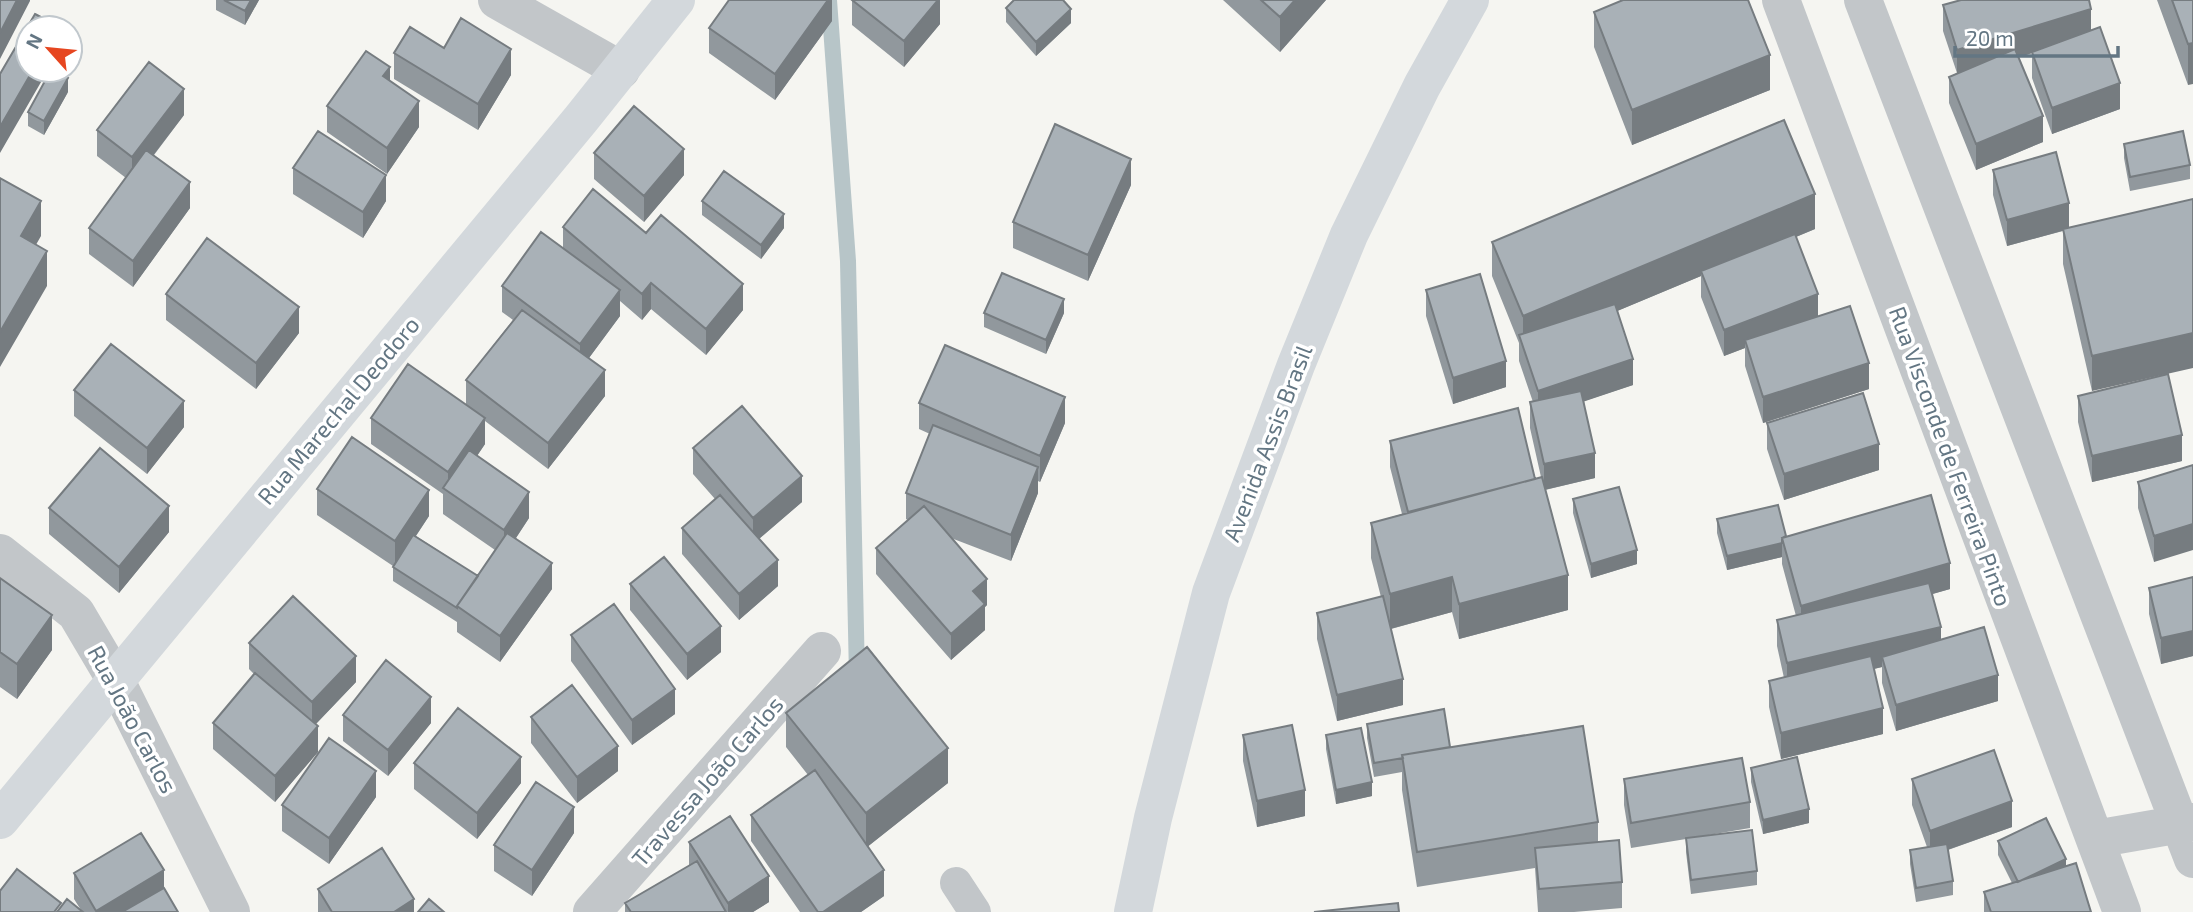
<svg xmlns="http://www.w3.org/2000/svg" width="2193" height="912" font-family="'Exo 2',sans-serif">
<rect width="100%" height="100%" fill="#f5f5f1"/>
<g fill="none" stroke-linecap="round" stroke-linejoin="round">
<path stroke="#b7c5c8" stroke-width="16" d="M829,0L848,261L857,676"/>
<path stroke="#c2c6c9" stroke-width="32" d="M956,883L975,912"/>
<path stroke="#c2c6c9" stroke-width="38" d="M497,0L621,70
M1781,0L2122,912
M1863,0L2193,859
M0,553L76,613L115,679L231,912
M2095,839L2193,822
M592,912L822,651"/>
<path stroke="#d3d8dc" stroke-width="38" d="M0,820L581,119L676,0
M1133,912L1153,818L1211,593L1296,365L1349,235L1422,86L1470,0"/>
</g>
<path fill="#91989d" d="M216,0H259L245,25L216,10Z
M832,0V21L775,100L709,53V28Z
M852,0H940V24L904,67L852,25Z
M1223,0H1326L1280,52Z
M2157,0H2193L2188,85Z
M1943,5L2091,30L2120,109L2052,134L2032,78V53L2019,57L2043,142L1976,170L1949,103V77L1957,73L1943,31Z
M1006,8L1071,23L1036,56L1006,22Z
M1594,12L1770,90L1632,145L1594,47Z
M444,48L511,75L478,130L394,79V53Z
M390,81L419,127L387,174L327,132V106Z
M68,92L44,135L28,126V112Z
M184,115L154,155L190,208L133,287L89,254V228L126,178L97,156V130Z
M2124,144L2190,165V179L2130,191L2124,158Z
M594,153L684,175L644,222L594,179Z
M293,168L386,201L363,238L293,194Z
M1993,170L2069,228L2193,199L2092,391L2063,264V231L2007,246L1993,195Z
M1131,185L1088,281L1013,248V222Z
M702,201L784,228L761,259L702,215Z
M563,227L646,233L743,310L706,355L651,309L642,320L620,301V316L589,358L605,396L548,469L485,421V444L477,456L529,518L516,538L552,589L500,662L457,632V622L393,581V566L317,515V489L429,516L416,536L478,576L495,550L443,514V494L371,444V418L466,404V380L513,320L502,312V286L563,248Z
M1815,229L1796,237L1818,316L1869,389L1763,423L1745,366V348L1724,356L1701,297V276L1617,311L1633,385L1584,401L1595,478L1545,490L1568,610L1459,639L1452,612L1391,629L1403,705L1337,721L1317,639V613L1381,597L1371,558V523L1402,514L1390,467V441L1535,479L1541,477L1530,428V402H1533L1519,361V343L1492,276V242Z
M1426,290L1506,387L1453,404L1426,316Z
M166,294L299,333L256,389L166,320Z
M984,313H1064L1046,354L984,327Z
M74,390L184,427L147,474L74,416Z
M2078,396L2182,461L2092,482L2078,422Z
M919,403L1065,423L1040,482L1038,481V493L1011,561L951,538L987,605L985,607V630L951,660L876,574V548L908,520L906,519V493L930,434L919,429Z
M1767,423L1879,470L1784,500L1767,449Z
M693,448L802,502L759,539L778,586L739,620L682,554V528L715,499L693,474Z
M2193,465L2154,562L2138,508V482Z
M1573,499L1637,564L1591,578L1573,513Z
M49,508L169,532L119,593L49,534Z
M1717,519L1786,536L1950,589L1932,594L1941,640L1998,701L1896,731L1882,683V667L1874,669L1883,734L1781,759L1769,707V681L1784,678L1777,646V620L1796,616L1782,564V557L1727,570L1717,533Z
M2193,577V656L2161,664L2149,614V588Z
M0,578L52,650L17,699L0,687Z
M630,584L721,652L687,680L630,610Z
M571,635L675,714L632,745L571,661Z
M249,643L356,682L316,724L318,752L275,802L213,749V723L254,674L249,669Z
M786,713L948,783L868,846L884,896L861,912H800L751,841V815L808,775L786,747Z
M343,715L431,723L388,776L343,741Z
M531,717L618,771L577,803L531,743Z
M1367,724L1450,747L1598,822V842L1622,882V908L1574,912H1538L1535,868L1417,887L1402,790V772L1374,777L1367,738Z
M1243,735L1305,816L1257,827L1243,761Z
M1326,735L1372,796L1336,804L1326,749Z
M414,763L521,783L477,839L414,789Z
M1751,768L1809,823L1763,834L1751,782Z
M1624,779L1750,802V828L1697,837L1757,871V885L1691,894L1686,852V839L1631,848L1624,805Z
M1912,779L2012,827L1948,850L1953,881V895L1916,902L1910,864V850L1927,847L1912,805Z
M376,797L329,864L282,831V805Z
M574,833L532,896L494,871V845Z
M1998,841L2066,867L2091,912H1984V892L2012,883L1998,855Z
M689,842L769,902L753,912H625V903L689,866Z
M74,873L164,888L178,912H0L81,910L74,899Z
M318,889L414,912H318Z"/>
<path fill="#767c80" d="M17,0H30V1L0,59V33Z
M251,0H259L245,25V11Z
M828,0H832V21L775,100V74Z
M938,0H940V24L904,67V41Z
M1295,0H1326L1280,52V17Z
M1071,9V23L1036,56V42Z
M2091,9V35L1957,76V50Z
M2193,43V84L2188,85V44Z
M511,49V75L478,130V104Z
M1770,55V90L1632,145V110Z
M390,67V93L383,76Z
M33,70H48L0,153V127Z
M68,78V92L44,135V121Z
M2120,83V109L2052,134V108Z
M184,89V115L132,183V157Z
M419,101V127L387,174V148Z
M2043,116V142L1976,170V144Z
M684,149V175L644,222V196Z
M1131,159V185L1088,281V255Z
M386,175V201L363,238V212Z
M190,182V208L133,287V261Z
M1815,194V229L1703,275L1701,271V276L1524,350L1523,345V316Z
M41,201V236L21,271V236Z
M2069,203V229L2007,246V220Z
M784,214V228L761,259V245Z
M47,251V286L0,367V332Z
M651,283V309L642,320V294Z
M743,284V310L706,355V329Z
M620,290V316L580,370V344Z
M1818,294V320L1745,340V348L1724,356V330Z
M1064,299V313L1046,354V340Z
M299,307V333L256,389V363Z
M2193,333V368L2092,391V356Z
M1633,359V385L1538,417V391Z
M1506,361V387L1453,404V378Z
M1869,363V389L1763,423V397Z
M605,370V396L548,469V443Z
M1065,397V423L1040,482V456Z
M184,401V427L147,474V448Z
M485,418V444L451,494L448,492V472Z
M2182,435V461L2092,482V456Z
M1879,444V470L1784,500V474Z
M1595,453V478L1544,490V464Z
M1038,467V493L1011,561V535Z
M802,476V502L753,544V518Z
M429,490V516L395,567V541Z
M529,492V518L504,556V530Z
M169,506V532L119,593V567Z
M2193,524V550L2154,562V536Z
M1782,543V557L1727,570V556Z
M1637,550V564L1591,578V564Z
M778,560V586L739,620V594Z
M552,563V589L500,662V636Z
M1950,563V589L1801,632V606Z
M1568,575V610L1459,639V604Z
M1452,577V612L1390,629V594Z
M987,579V605L985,607V630L951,660V634L973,591Z
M52,615V650L17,699V664Z
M721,626V652L687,680V654Z
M1941,627V653L1882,657V667L1787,689V663Z
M2193,631V656L2161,664V638Z
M356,656V682L312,728V702Z
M1998,675V701L1896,731V705Z
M1403,679V705L1337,721V695Z
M675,689V714L632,745V720Z
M431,697V723L388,776V750Z
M1883,708V734L1781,759V733Z
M318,726V752L275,802V776Z
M618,746V771L577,803V777Z
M948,748V783L866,848V813Z
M521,757V783L477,839V813Z
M376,771V797L329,864V838Z
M1372,782V796L1336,804V790Z
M1305,790V816L1257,827V801Z
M2012,801V827L1930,856V831Z
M574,807V833L532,896V870Z
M1809,809V823L1763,834V820Z
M2066,859V873L2018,882Z
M164,870V896L137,912H96V911Z
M884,870V896L861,912H823Z
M769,876V902L753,912H728V903Z
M414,899V912H394Z"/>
<path fill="#a9b1b7" stroke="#767c80" stroke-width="2" d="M0,0H17L0,33Z
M224,0H251L245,11Z
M729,0H828L775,74L709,28Z
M852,0H938L904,41Z
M1014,0H1063L1071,9L1036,42L1006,8Z
M1261,0H1295L1280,17Z
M1623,0H1748L1770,55L1632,110L1594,12Z
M1961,0H2089L2091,9L1957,50L1943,5Z
M2172,0H2193V43L2188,44Z
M35,14L58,26L57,28H28V70H33L0,127V74Z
M461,18L511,49L478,104L394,53L410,27L444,48Z
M2100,27L2120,83L2052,108L2032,52Z
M2015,49L2043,116L1976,144L1949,77Z
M366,51L390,67L383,76L419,101L387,148L327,106Z
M149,62L184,89L132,157L97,130Z
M51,70H54L68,78L44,121L28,112Z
M634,106L684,149L644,196L594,153Z
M1784,120L1815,194L1523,316L1492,242Z
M1055,124L1131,159L1088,255L1013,222Z
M318,131L386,175L363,212L293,168Z
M2183,131L2190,165L2130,177L2124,144Z
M146,150L190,182L133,261L89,228Z
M2056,152L2069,203L2007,220L1993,170Z
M724,171L784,214L761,245L702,201Z
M0,178L41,201L21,236L47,251L0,332Z
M593,189L646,233L661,215L743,284L706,329L651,283L642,294L563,227Z
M2193,199V333L2092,356L2063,229Z
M541,232L620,290L580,344L502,286Z
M1795,234L1818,294L1724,330L1701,271Z
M207,238L299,307L256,363L166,294Z
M1002,273L1064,299L1046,340L984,313Z
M1480,274L1506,361L1453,378L1426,290Z
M1615,304L1633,359L1538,391L1519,335Z
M1850,306L1869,363L1763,397L1745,340Z
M522,310L605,370L548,443L466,380Z
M111,344L184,401L147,448L74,390Z
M945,345L1065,397L1040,456L919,403Z
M408,364L485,418L448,472L371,418Z
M2168,374L2182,435L2092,456L2078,396Z
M1581,391L1595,453L1544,464L1530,402Z
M1863,393L1879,444L1784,474L1767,423Z
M742,406L802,476L753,518L693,448Z
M1518,408L1535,479L1408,512L1390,441Z
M933,425L1038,467L1011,535L906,493Z
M352,437L429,490L395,541L317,489Z
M100,448L169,506L119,567L49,508Z
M469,450L529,492L504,530L443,488Z
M2193,465V524L2154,536L2138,482Z
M1542,477L1568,575L1459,604L1452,577L1390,594L1371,523Z
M1619,487L1637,550L1591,564L1573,499Z
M720,495L778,560L739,594L682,528Z
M1931,495L1950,563L1801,606L1782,538Z
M1778,505L1786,536L1782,538V543L1727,556L1717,519Z
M924,506L987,579L973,591L985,604L951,634L876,548Z
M507,533L552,563L500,636L457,606Z
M413,535L478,576L457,606V608L393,567Z
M664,557L721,626L687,654L630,584Z
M2193,577V631L2161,638L2149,588Z
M0,578L52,615L17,664L0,652Z
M1929,583L1941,627L1787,663L1777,620Z
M293,596L356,656L312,702L249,643Z
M1383,596L1403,679L1337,695L1317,613Z
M614,604L675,689L632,720L571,635Z
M1984,627L1998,675L1896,705L1882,657Z
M867,647L948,748L866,813L786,713Z
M1871,656L1883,708L1781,733L1769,681Z
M386,660L431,697L388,750L343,715Z
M255,673L318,726L275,776L213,723Z
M572,685L618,746L577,777L531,717Z
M458,708L521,757L477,813L414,763Z
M1444,709L1450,747L1402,755L1403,758L1374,763L1367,724Z
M1292,725L1305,790L1257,801L1243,735Z
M1583,726L1598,822L1417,852L1402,755Z
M1361,728L1372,782L1336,790L1326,735Z
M329,738L376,771L329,838L282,805Z
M1994,750L2012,801L1930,831L1912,779Z
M1797,757L1809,809L1763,820L1751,768Z
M1742,758L1750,802L1631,823L1624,779Z
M815,770L884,870L823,912H818L751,815Z
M536,782L574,807L532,870L494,845Z
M730,816L769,876L728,903L689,842Z
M2046,818L2066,859L2018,882L1998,841Z
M1752,830L1757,871L1691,880L1686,838Z
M141,833L164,870L96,911L74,873Z
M1619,840L1622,882L1539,889L1535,848Z
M1947,844L1953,881L1916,888L1910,850Z
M382,848L414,899L394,912H332L318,889Z
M697,861L726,912H631L625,903Z
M2076,863L2091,912H1991L1984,892Z
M17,869L61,903L54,912H0V891Z
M164,888L178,912H122Z
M67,899L83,912H57Z
M429,899L444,912H418Z
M1398,903L1399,912H1314Z"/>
<g text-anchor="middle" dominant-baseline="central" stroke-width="7" stroke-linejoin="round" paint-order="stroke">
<g font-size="23" fill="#637683" stroke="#fff">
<text transform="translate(338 410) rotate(-50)">Rua Marechal Deodoro</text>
<text transform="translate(1267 443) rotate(-69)">Avenida Assis Brasil</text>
<text transform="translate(1951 456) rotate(70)">Rua Visconde de Ferreira Pinto</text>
<text transform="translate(133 719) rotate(62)">Rua João Carlos</text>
<text transform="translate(707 781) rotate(-49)">Travessa João Carlos</text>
</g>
</g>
<g transform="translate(49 49) rotate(297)"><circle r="33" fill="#ffffff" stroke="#c1c8cd" stroke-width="2"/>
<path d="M0-5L12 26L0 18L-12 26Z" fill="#e64620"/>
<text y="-10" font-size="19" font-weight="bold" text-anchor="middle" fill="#637683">N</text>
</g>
<path d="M1955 46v10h163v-10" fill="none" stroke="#637683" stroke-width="3.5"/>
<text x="1966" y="46" font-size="21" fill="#637683" stroke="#ffffff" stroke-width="5" paint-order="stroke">20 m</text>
</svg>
